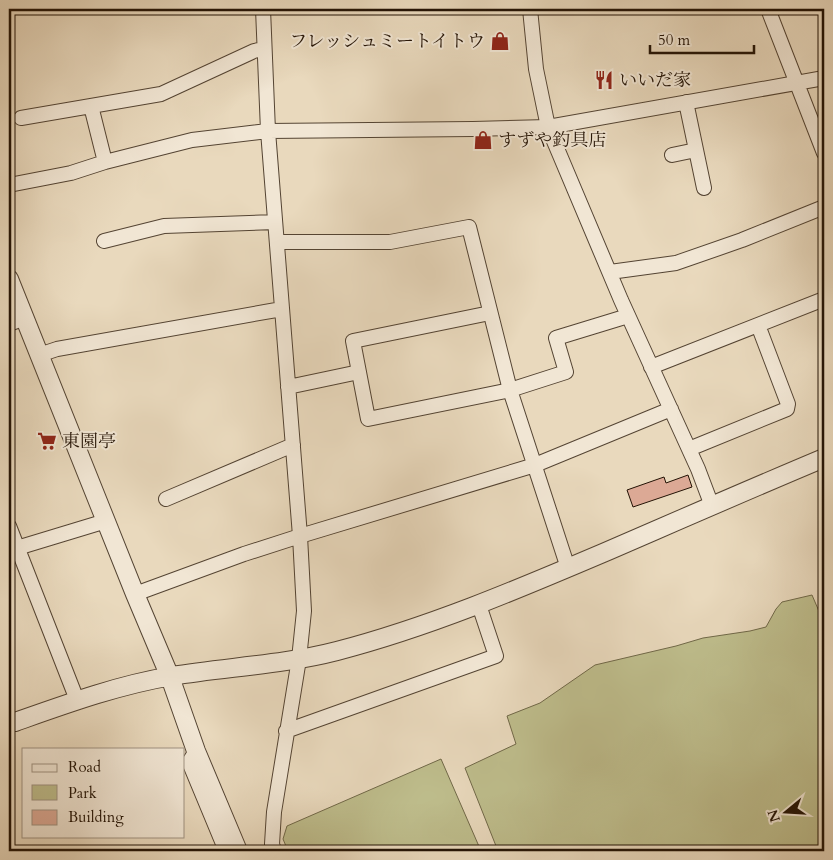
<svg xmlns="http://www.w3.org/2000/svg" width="833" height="860" font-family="Cardo,'Noto Serif JP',serif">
<rect width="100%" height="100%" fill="#e9d9bd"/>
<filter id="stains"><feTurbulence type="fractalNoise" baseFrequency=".004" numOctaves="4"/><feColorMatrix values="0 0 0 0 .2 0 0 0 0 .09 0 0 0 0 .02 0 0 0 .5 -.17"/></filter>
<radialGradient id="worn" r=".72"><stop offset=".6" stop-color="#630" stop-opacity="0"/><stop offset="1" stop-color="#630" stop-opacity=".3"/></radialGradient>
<path fill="#bebd8c" stroke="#706848" d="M812,595L824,623V845L810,851H498L465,768L516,744L507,716L540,703L595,665L676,646L703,638L750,631L766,627L776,609L782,602Z
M441,759L481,851H288L283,839L287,826Z"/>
<path fill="#dca995" stroke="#231305" d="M688,475L692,487L633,507L627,490L664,477L666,483Z"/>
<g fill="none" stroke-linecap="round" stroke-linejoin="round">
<g stroke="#544433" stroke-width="16">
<path id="minor" d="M263,9L268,131L300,536L304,611L299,659L274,812L272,844L274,851
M530,9L536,69L548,127L621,300L698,469L712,506
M768,9L824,153
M686,102L704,188
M91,106L105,162
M21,118L161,94L254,51L264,49
M672,155L696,150
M9,185L71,173L105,162L192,140L268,131L473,129L548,127L824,78
M104,241L164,226L275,222
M277,242H390L469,227L510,390L568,568
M610,272L676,263L742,240L824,207
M490,313L353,341L368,419L510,390L566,372L556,338L628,316
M9,324L25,318
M39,355L57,349L282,309
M651,367L824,299
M288,387L359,372
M689,449L787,409L788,404L758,325
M166,499L293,445
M9,526L77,700
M9,552L17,548L106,521
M135,594L244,554L300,536L535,465L671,409
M286,731L496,656L479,605
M196,751L189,762L226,851"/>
</g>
<g stroke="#544433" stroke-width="20">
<path id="tertiary" d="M9,279L135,594L170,677L196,751L238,851
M15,722C66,704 118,685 172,676C226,667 283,665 337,651C429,627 516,590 603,553C677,521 750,489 824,458"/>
</g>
<use href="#minor" stroke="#f1e6d4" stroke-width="14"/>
<use href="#tertiary" stroke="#f1e6d4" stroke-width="18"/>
</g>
<defs>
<g id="shop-bare" transform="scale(1.5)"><path d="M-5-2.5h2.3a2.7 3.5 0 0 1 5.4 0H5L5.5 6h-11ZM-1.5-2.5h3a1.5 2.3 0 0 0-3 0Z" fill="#8f2418" stroke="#f1e6d4" stroke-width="2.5" paint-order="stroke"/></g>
<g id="restaurant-bare" transform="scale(1.5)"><path d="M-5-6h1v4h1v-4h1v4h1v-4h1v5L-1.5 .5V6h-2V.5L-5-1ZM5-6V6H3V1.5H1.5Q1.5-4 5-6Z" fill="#8f2418" stroke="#f1e6d4" stroke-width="2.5" paint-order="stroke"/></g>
<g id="supermarket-bare" transform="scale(1.5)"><path d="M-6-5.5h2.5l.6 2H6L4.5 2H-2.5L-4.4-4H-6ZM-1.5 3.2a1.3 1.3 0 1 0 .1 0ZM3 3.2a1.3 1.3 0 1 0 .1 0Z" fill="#8f2418" stroke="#f1e6d4" stroke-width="2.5" paint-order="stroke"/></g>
</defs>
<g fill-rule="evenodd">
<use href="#shop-bare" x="500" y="41"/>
<use href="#restaurant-bare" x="604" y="80"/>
<use href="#shop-bare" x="483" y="140"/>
<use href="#supermarket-bare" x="47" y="441"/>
</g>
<g text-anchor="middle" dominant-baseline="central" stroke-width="4" stroke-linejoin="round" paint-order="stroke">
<g font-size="18" fill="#231305" stroke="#f1e6d4" text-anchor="start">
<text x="485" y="41" text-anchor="end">フレッシュミートイトウ</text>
<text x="619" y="80">いいだ家</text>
<text x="498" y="140">すずや釣具店</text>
<text x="62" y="441">東園亭</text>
</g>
</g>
<rect width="833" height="860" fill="none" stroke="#e9d9bd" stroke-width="30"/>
<rect x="10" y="10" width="813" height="840" fill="none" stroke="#231305" stroke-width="2.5"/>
<rect x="15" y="15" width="803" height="830" fill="none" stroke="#231305"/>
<rect x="22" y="748" width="162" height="90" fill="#f1e6d4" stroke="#9f9281"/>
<rect x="32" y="764" width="25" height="8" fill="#f1e6d4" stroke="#9f9281"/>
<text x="68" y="772" font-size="15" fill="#231305">Road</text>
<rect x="32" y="785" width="25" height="15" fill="#bebd8c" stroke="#9f9281"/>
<text x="68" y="798" font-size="15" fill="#231305">Park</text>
<rect x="32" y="810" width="25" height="15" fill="#dca995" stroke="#9f9281"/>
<text x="68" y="822" font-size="15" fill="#231305">Building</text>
<g transform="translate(786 812) rotate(252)" stroke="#f1e6d4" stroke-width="4" paint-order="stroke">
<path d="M0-4L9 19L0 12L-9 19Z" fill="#231305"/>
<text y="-8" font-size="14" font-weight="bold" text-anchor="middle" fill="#231305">N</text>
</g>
<path d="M650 45v8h104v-8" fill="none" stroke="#231305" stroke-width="2.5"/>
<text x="658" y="45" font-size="15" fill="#231305" stroke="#f1e6d4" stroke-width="4" paint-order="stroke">50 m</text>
<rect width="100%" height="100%" filter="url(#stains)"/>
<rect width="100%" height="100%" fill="url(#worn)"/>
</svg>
